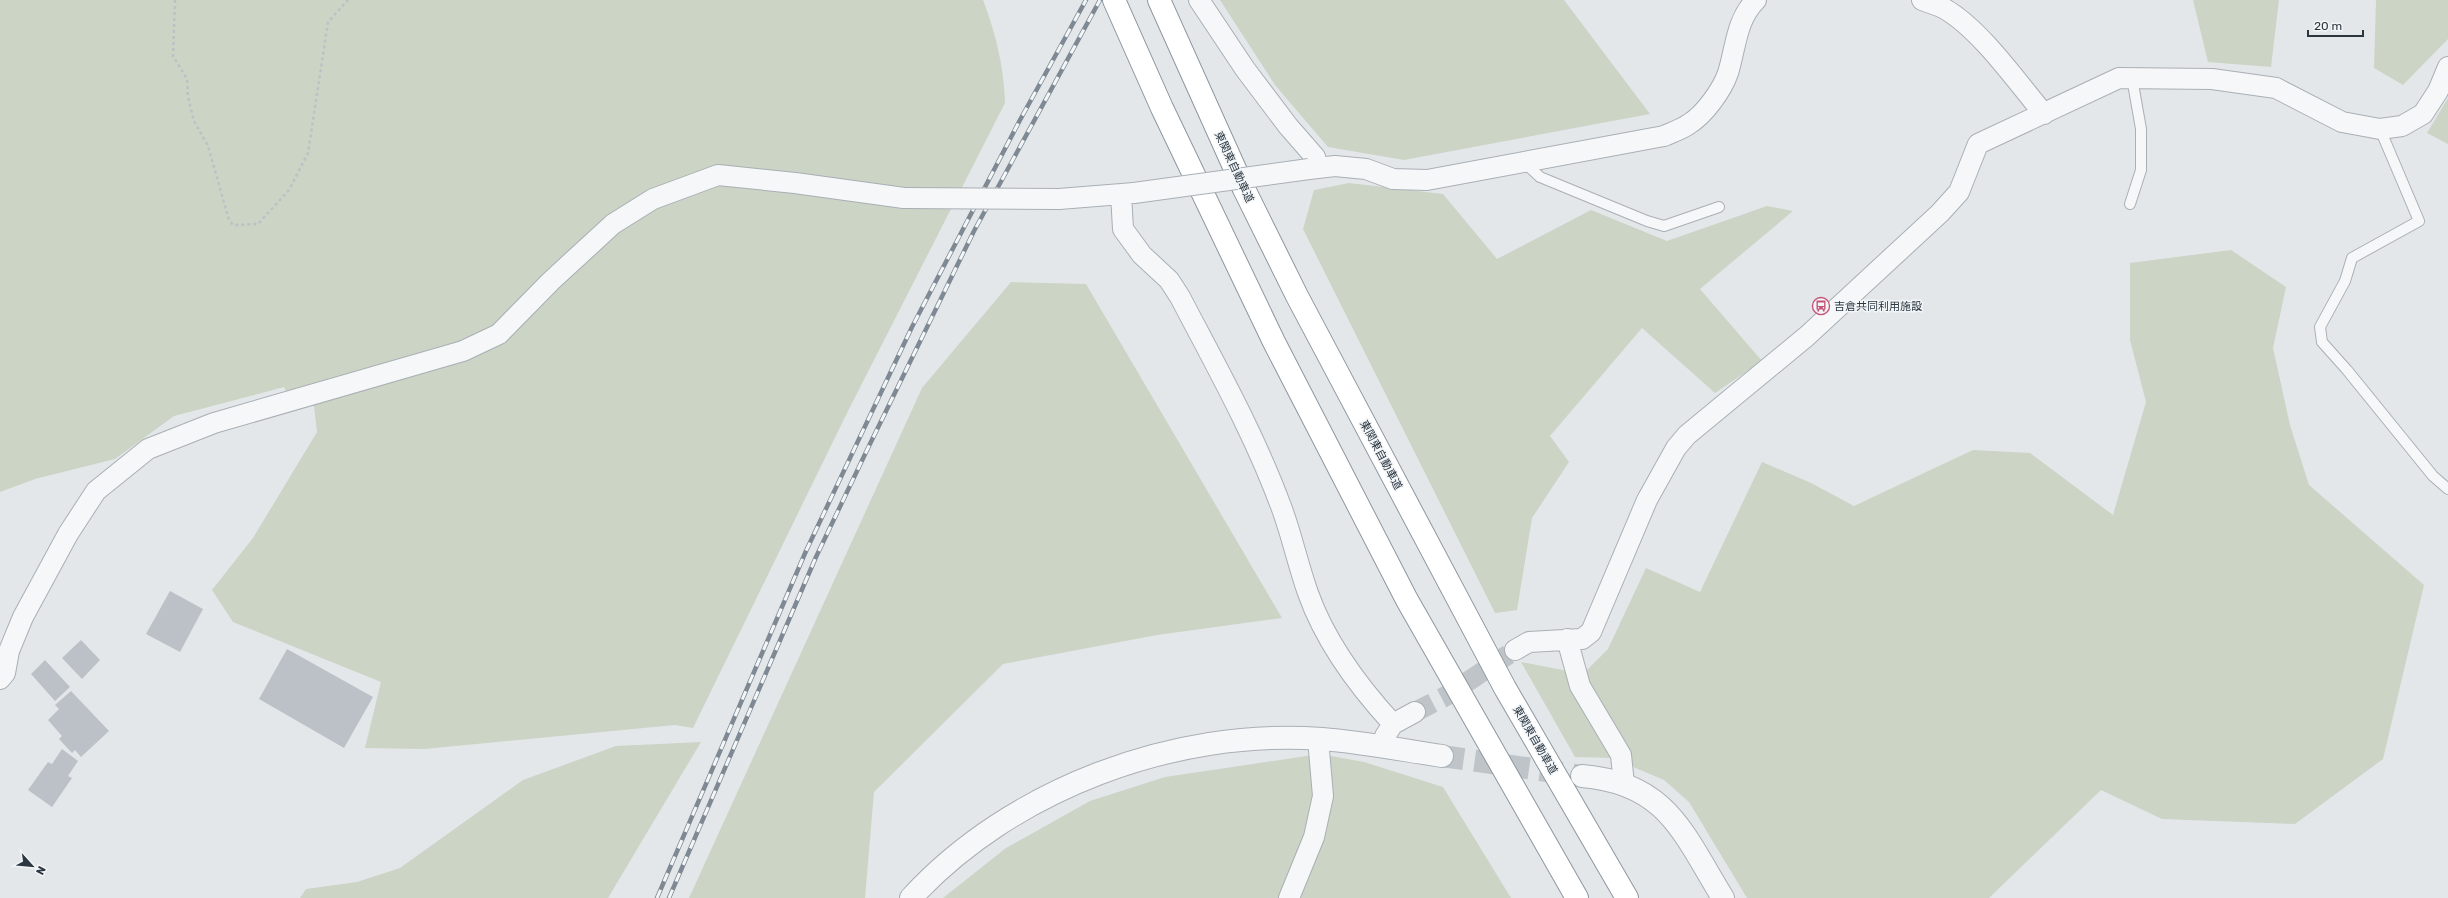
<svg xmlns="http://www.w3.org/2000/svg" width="2448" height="898" font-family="Rubik,'Noto Sans JP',sans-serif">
<rect width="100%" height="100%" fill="#e4e7ea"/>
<path fill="#cbd4c5" d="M0,0H983C996,34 1004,67 1005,103L848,411L693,728L675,725L424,749L365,748L381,682L233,622L212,590L253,538L317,432L314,406L287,393L284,387L174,416L115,459L35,479L0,492Z
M1220,0H1564L1650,114L1404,160L1328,147L1275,85Z
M2193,0H2279L2271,67L2208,62Z
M2376,0H2448V39L2403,85L2374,68Z
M2448,98V144L2427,133Z
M1349,183L1443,194L1497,259L1591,210L1667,241L1767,206L1793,211L1700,289L1762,361L1715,393L1642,328L1550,436L1569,462L1532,518L1517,610L1495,613L1303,229L1314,190Z
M2231,250L2286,287L2273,348L2290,425L2309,485L2424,585L2383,759L2295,824L2162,819L2101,790L1989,898H1747L1689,802L1664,780L1612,758L1575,757L1521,662L1583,674L1608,649L1646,568L1700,592L1762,462L1811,483L1854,506L1973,450L2030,453L2113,515L2146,402L2130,340V263Z
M1011,282L1086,284L1282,618L1157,635L1003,664L874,792L865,898H689L922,388Z
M701,742L608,898H300L306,889L357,882L400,868L523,780L616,746Z
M1320,754L1364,762L1443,787L1511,898H943L1006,848L1090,801L1165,777Z"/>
<path fill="#bbc1c7" d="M170,591L203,609L180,652L146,634Z
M81,640L100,660L82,679L62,658Z
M287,649L373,697L344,748L259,699Z
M45,660L70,687L55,701L31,674Z
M71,691L109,731L81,757L75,750L72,753L59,739L62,736L48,720L59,709L55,705Z
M62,749L78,761L68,776L72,778L52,807L28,790L48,762L52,764Z"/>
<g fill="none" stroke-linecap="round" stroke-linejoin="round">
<path stroke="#bfc4c8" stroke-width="20" stroke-dasharray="20 10" stroke-linecap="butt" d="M1415,712L1446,696L1515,650"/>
<path stroke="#bfc4c8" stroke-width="22" stroke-dasharray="22 11" stroke-linecap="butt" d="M1442,756L1582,776"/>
<g stroke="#a9afb4" stroke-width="12">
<path id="service" d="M2380,129L2419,221L2352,258L2345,281L2320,327L2322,342L2347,370L2433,476L2448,489
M1525,163L1540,177L1647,221L1664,226L1719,207
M2130,204L2141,170V129L2132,78"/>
</g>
<g stroke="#a9afb4" stroke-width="22">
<path id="minor" d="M1199,0L1245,69L1288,126L1315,157L1318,168
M1922,0C1929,3 1938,5 1945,9C1981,30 2017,82 2044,114
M1309,169L1335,166L1366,169L1393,179L1427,180L1664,136C1673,132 1682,129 1689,124C1705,114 1722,90 1728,73C1736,47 1736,20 1756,0
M1121,194L1123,229L1142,255L1169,280L1180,297C1216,366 1255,435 1282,509C1292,536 1298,565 1308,593C1325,641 1358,686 1393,724
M1059,199L1134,193
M1567,639L1580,686L1621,755L1624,784
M1515,650L1529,642L1582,639L1591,632L1647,500L1676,448L1687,435L1807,336L1940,213L1959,192L1978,144L2119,78L2212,79L2276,88L2342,122L2380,129L2402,126L2423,114L2438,91L2448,67
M0,679L5,673L9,651L23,617L68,534L96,491L148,449L214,423L463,351L499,334L551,281L613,224L653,199L718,175L795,183L904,198
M1385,736L1393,724L1415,712
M1289,898L1314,837L1323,796L1318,739"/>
</g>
<g stroke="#a9afb4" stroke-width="24">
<path id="tertiary" d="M1582,776C1667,783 1683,833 1723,898
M911,898C1011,789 1175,728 1322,739C1362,742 1402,750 1442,756"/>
</g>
<g stroke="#8c97a0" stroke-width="24">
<path id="motorway" d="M1114,0L1162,108L1274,342L1407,600L1577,898
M1159,0L1244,189L1297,296L1505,688L1627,898"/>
</g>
<path stroke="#bdc1c6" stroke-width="2.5" stroke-dasharray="3 3" stroke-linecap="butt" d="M175,0L173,56L187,79L188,97L194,121L208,146L229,220L233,225L258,224L289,190L308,153L328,22L348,0"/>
<use href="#service" stroke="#f6f7f9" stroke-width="10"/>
<use href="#minor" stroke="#f6f7f9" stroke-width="20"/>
<use href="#tertiary" stroke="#f6f7f9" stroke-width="22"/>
<use href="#motorway" stroke="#fff" stroke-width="22"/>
<g stroke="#7e8993" stroke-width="4.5">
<path id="rail" d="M657,898L806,551L912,327L1020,120L1086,0
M669,898L816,557L868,448L974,231L1100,0"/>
</g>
<use href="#rail" stroke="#f3f6f8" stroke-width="3" stroke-dasharray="9" stroke-linecap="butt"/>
<g stroke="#a9afb4" stroke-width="22" stroke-linecap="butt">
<path id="minor-bridge" d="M1134,193L1309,169
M904,198L1059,199"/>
</g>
<use href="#minor-bridge" stroke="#f6f7f9" stroke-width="20"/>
</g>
<defs>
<g id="bus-ring" transform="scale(0.9)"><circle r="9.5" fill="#f3f6f8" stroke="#c55374" stroke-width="1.5"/><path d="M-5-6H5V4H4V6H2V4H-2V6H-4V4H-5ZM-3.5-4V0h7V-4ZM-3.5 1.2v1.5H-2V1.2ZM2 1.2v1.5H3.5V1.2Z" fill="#c55374"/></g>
</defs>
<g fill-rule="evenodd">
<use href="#bus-ring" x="1821" y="306"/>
</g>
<g text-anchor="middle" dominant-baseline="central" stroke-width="3" stroke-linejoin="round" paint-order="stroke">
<g font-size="11" fill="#2c3742" stroke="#f3f6f8">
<text transform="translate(1234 167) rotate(65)">東関東自動車道</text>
<text transform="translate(1381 455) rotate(62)">東関東自動車道</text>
<text transform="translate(1535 740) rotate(60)">東関東自動車道</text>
</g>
<g font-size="11" fill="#2c3742" stroke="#f3f6f8" text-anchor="start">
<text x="1834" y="306">吉倉共同利用施設</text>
</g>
</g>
<g transform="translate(32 866) rotate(117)" stroke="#f3f6f8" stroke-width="3" paint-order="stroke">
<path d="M0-3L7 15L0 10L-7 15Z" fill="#2c3742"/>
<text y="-6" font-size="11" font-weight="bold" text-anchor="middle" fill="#2c3742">N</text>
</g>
<path d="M2308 30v6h55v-6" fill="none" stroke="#2c3742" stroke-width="2"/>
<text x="2314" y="30" font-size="12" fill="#2c3742" stroke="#f3f6f8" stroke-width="3" paint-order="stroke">20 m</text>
</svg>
